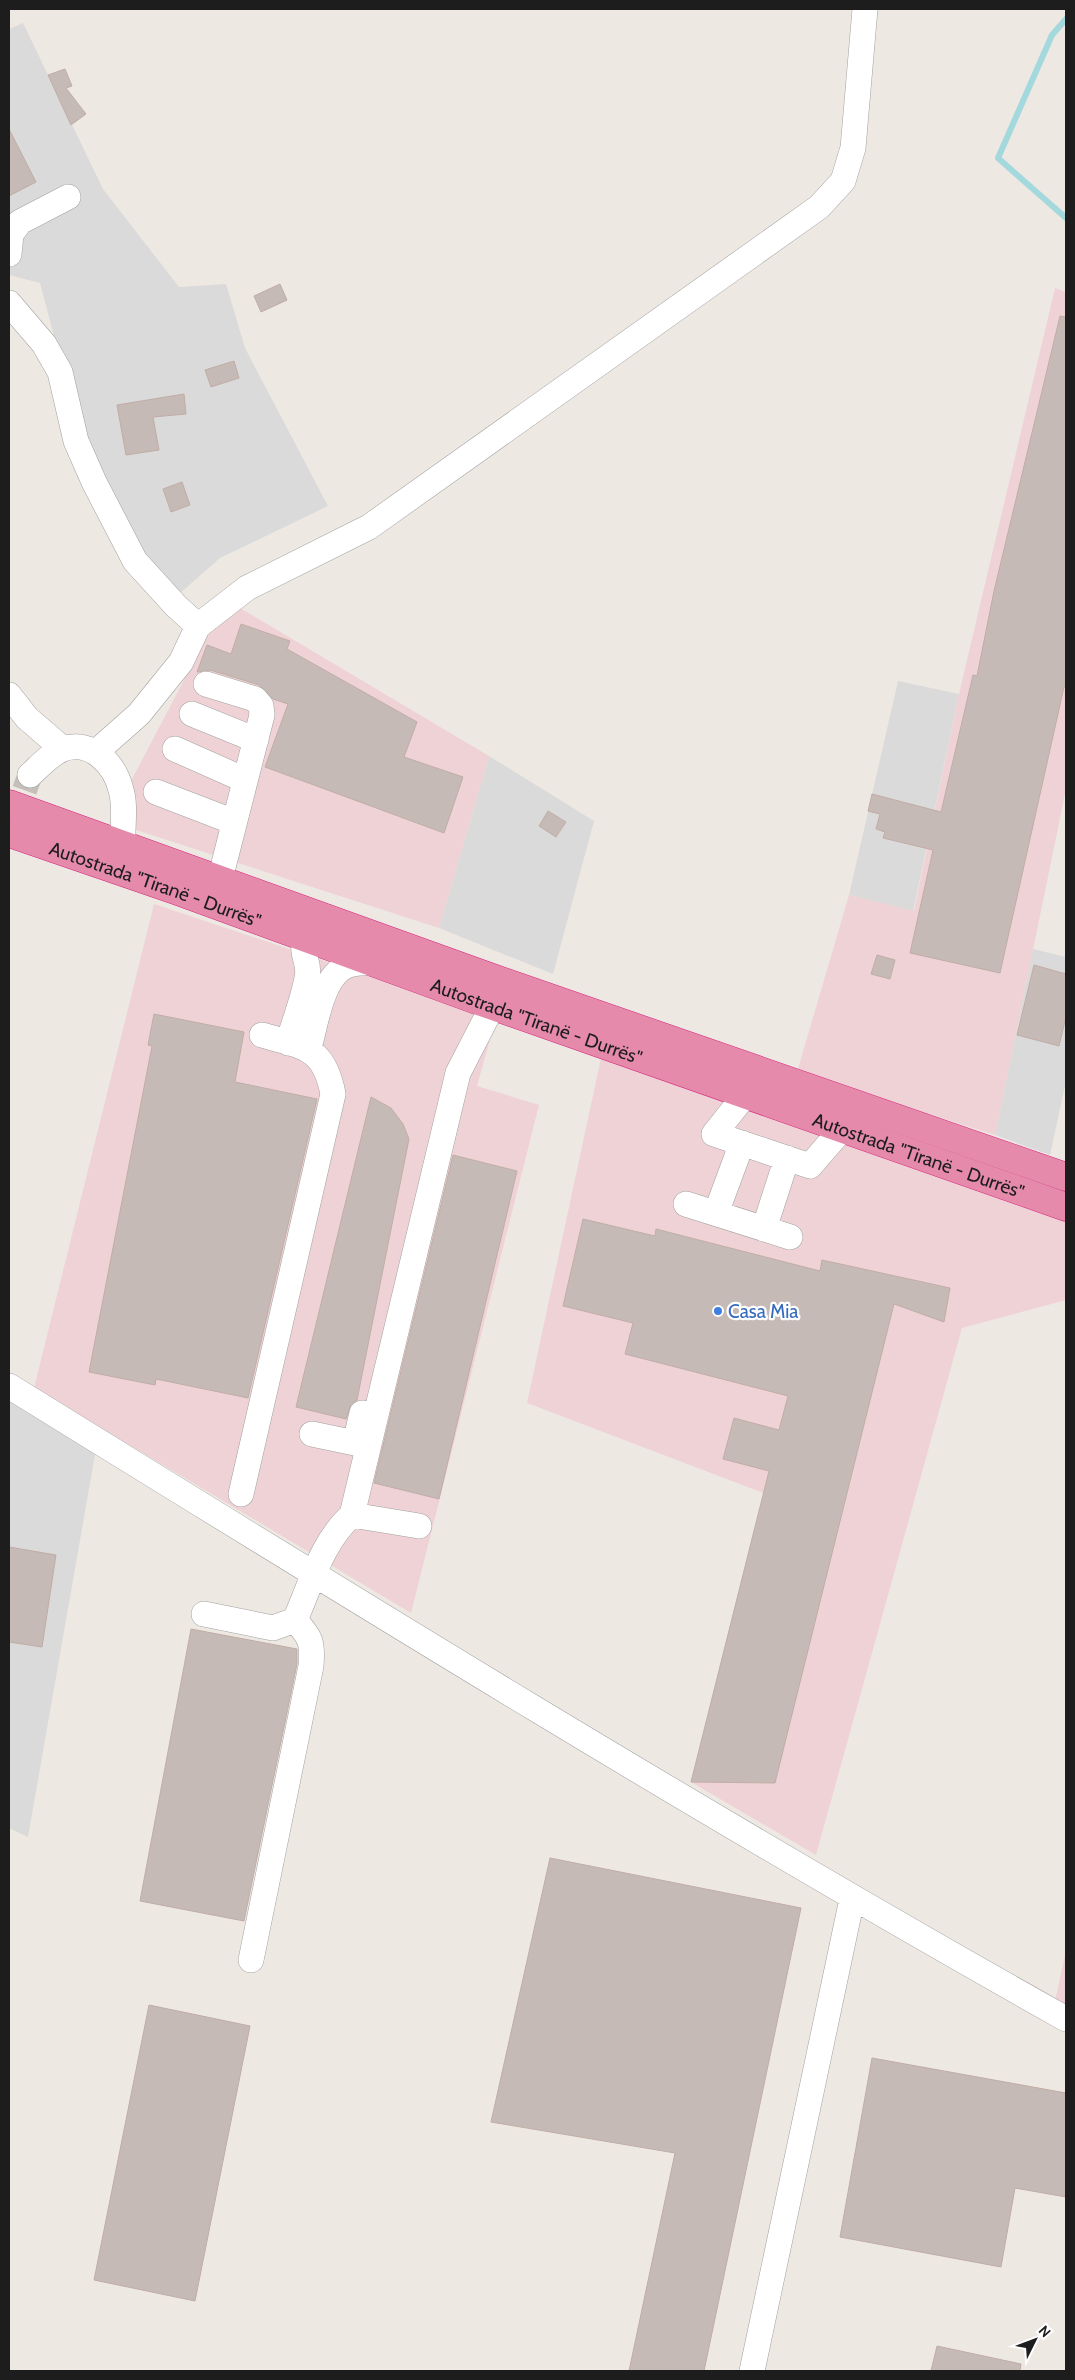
<svg xmlns="http://www.w3.org/2000/svg" width="1075" height="2380" font-family="Cabin,sans-serif">
<rect width="100%" height="100%" fill="#eee8e3"/>
<path fill="#dbdada" d="M23,23L103,189L179,287L226,284L245,348L328,506L220,558L178,595L138,554L81,438L40,283L9,275V29Z
M898,681L959,694L913,912L849,895Z
M489,756L594,821L553,974L439,928Z
M1033,949L1066,957V1081L1050,1155L995,1135Z
M9,1395L96,1449L28,1837L9,1828Z"/>
<path fill="#efd2d5" d="M1055,288L1066,292V789L995,1135L797,1072L849,895L914,911L959,694Z
M240,608L489,756L439,928L136,830L131,781L207,636Z
M154,904L496,1018L477,1086L539,1105L411,1613L34,1388Z
M601,1058L1066,1217V1300L962,1328L816,1855L691,1782L766,1494L527,1403Z
M1066,1951V2007L1055,2001Z"/>
<g fill="none" stroke-linecap="round" stroke-linejoin="round">
<path stroke="#a3d8dc" stroke-width="6" d="M1066,19L1052,35L998,158L1066,218"/>
</g>
<path fill="#c6bab6" stroke="#c0ada5" d="M65,69L72,86L66,88L86,114L71,125L48,75Z
M9,129L36,182L9,196Z
M280,284L287,300L261,312L254,296Z
M1060,316L1066,317V687H1064L1000,973L910,953L933,850L883,838L885,832L876,829L880,814L868,811L872,794L941,812L973,675L977,676L994,591Z
M234,361L239,378L211,387L205,370Z
M184,394L186,414L153,417L159,450L126,455L117,405Z
M182,482L190,505L171,512L163,489Z
M241,624L290,641L287,649L417,722L404,757L463,777L444,833L265,767L288,704L273,699L259,685L210,670L197,672L207,645L231,654Z
M548,811L566,822L556,837L539,826Z
M877,955L895,960L890,979L871,974Z
M1034,965L1066,974V1017L1059,1046L1017,1035Z
M154,1014L244,1032L235,1082L317,1099L248,1398L156,1379L155,1385L89,1372L152,1046L148,1045Z
M371,1097L391,1108L403,1124L409,1139L357,1400L351,1404L346,1419L296,1407Z
M453,1155L517,1171L439,1499L374,1483Z
M583,1219L655,1236L656,1229L820,1271L822,1260L950,1288L944,1322L894,1304L775,1783L691,1782L769,1471L723,1459L734,1418L779,1430L788,1396L625,1354L633,1323L563,1306Z
M9,1547L56,1555L42,1647L9,1642Z
M191,1629L297,1649V1664L244,1921L140,1901Z
M550,1858L801,1908L704,2371H629L675,2153L491,2122Z
M149,2005L250,2026L195,2301L94,2280Z
M872,2058L1066,2093V2197L1015,2188L1001,2267L840,2237Z
M937,2346L1021,2364L1020,2371H931Z"/>
<g fill="none" stroke-linecap="round" stroke-linejoin="round">
<path stroke="#c4bfbb" stroke-width="25" stroke-dasharray="25 12" stroke-linecap="butt" d="M12,825L30,775"/>
<g stroke="#a1a1a1" stroke-width="26">
<path id="minor" d="M9,254L11,234L20,222L68,197
M9,303L44,344L60,372L76,441L94,482L135,561L176,606L198,626
M206,684L255,699L261,706L262,715L220,879
M9,695L27,718L63,749
M192,714L256,740
M175,749L245,780
M96,752L139,714L181,662L198,626L247,588L369,527L819,207L843,181L853,148L865,9
M30,775C40,766 50,754 63,749C92,739 115,765 121,790C126,806 122,828 123,844
M156,792L234,822
M288,1043C294,1022 303,1000 307,978C311,960 299,957 306,937
M309,1048C316,1024 322,969 353,964C362,962 371,963 380,963
M746,1094L714,1134L810,1166L843,1128
M686,1204L790,1237
M716,1213L742,1143
M764,1229L787,1158
M9,1386C358,1602 708,1818 1066,2019
M312,1434L355,1443L362,1413
M241,1494L333,1094C324,1046 303,1047 262,1035
M419,1526L352,1515L458,1073L493,1005
M204,1614L273,1628L295,1620C311,1584 322,1541 352,1515
M251,1960L311,1666C313,1642 311,1638 295,1620
M752,2371L852,1899"/>
</g>
<g stroke="#d72580" stroke-width="29">
<g id="highway">
<path d="M9,804L484,975L1066,1177"/>
<path id="s1" d="M9,833L175,890L479,1001L1066,1207"/>
</g>
</g>
<use href="#minor" stroke="#fff" stroke-width="25"/>
<use href="#highway" stroke="#e58aab" stroke-width="28"/>
</g>
<circle fill="#3f7fe0" stroke="#fff" stroke-width="2" cx="718" cy="1311" r="5"/>
<g text-anchor="middle" dominant-baseline="central" stroke-width="4.5" stroke-linejoin="round" paint-order="stroke">
<g font-size="19" fill="#1d1d1d" stroke="#fff">
<text stroke="none"><textPath href="#s1" startOffset="155">Autostrada "Tiranë - Durrës"</textPath></text>
<text stroke="none"><textPath href="#s1" startOffset="560">Autostrada "Tiranë - Durrës"</textPath></text>
<text stroke="none"><textPath href="#s1" startOffset="965">Autostrada "Tiranë - Durrës"</textPath></text>
</g>
<g font-size="19" fill="#366cbe" stroke="#fff" text-anchor="start">
<text x="728" y="1311">Casa Mia</text>
</g>
</g>
<rect width="1075" height="2380" fill="none" stroke="#1d1d1d" stroke-width="20"/>
<g transform="translate(1035 2340) rotate(48)" stroke="#ffffff" stroke-width="4" paint-order="stroke">
<path d="M0-4L9 19L0 12L-9 19Z" fill="#1d1d1d"/>
<text y="-8" font-size="14" font-weight="bold" text-anchor="middle" fill="#1d1d1d">N</text>
</g>
</svg>
